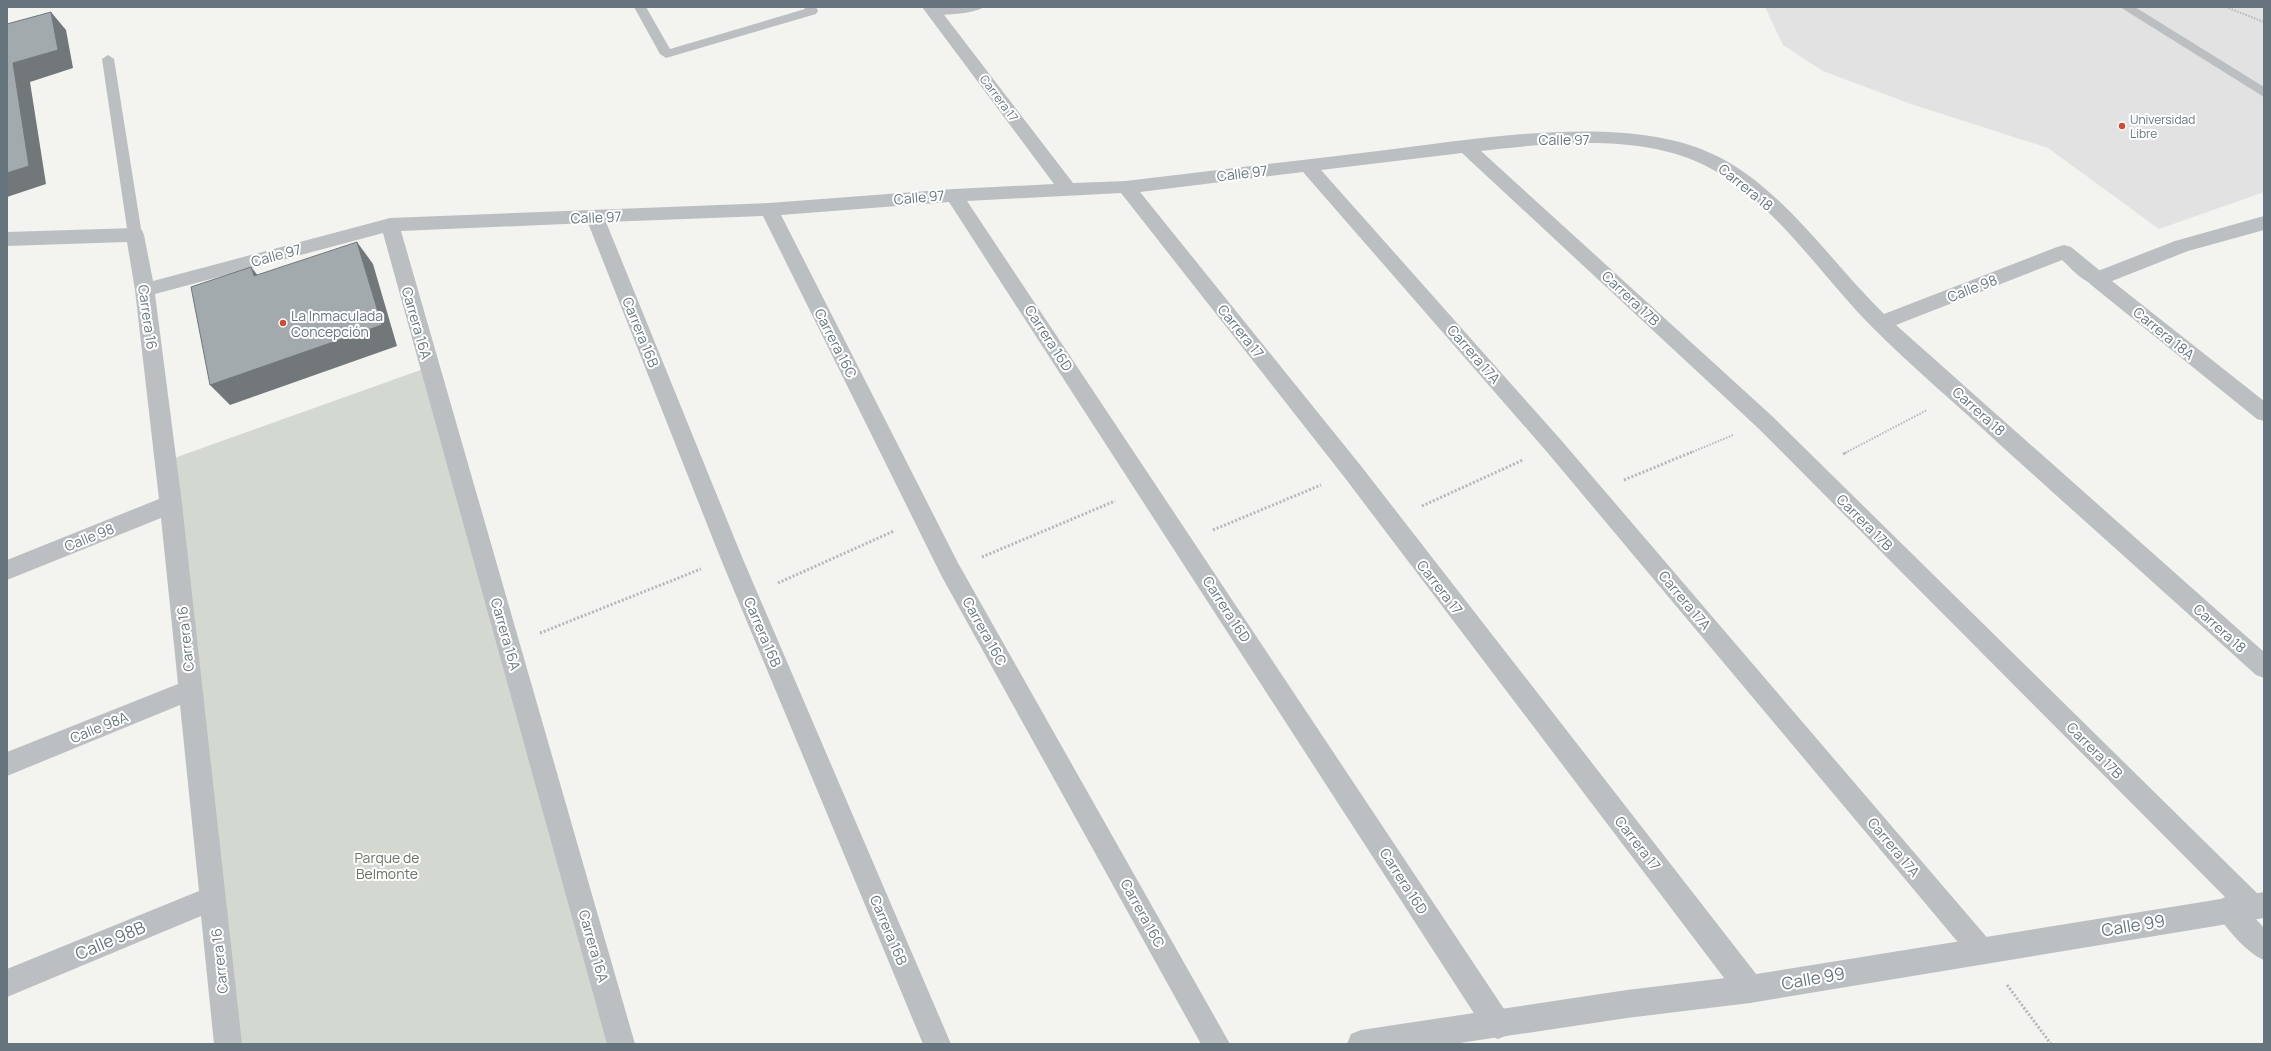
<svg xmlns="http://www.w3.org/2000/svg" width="2271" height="1051" font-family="Manrope,sans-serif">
<rect width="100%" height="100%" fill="#f3f3f0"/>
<path fill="#e1e2e1" d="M1765,7H2264V192L2159,229L2048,148L1911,104L1823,71L1783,45Z"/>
<path fill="#d3d8d0" d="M429,367L621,1044H228L166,461Z"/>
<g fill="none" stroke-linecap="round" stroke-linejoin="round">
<path stroke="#b5b8ba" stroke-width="2" stroke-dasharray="1.5 1.5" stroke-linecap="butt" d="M2226,7L2264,22
M1690,453L1733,435
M1845,453L1927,410"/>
<path stroke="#b5b8ba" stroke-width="3" stroke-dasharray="2 2" stroke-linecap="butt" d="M1843,454L1847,452
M1624,480L1692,452
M1422,506L1523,460
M1213,530L1321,485
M982,557L1115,501
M778,583L894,531
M540,633L701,569
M2007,985L2051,1044"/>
<path fill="#bbbfc1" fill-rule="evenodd" d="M634,7H646L670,49L805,9L804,7H816L818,11L816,14L666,58L660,54Z
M944,7H983C979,13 932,18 928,12L930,9Z
M2120,7H2135L2264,87V97Z
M108,55L114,59L142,235L140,239H130L128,235L102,59Z"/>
<path fill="#bbbfc1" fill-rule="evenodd" d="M922,7H938L1073,183L1126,181C1210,171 1294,161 1378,151C1475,140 1629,110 1719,157C1786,192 1830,261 1884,314L2057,247L2064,245L2071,247L2104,274L2107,279L2104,284C2088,289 2073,270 2062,260L1896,325L2264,652V678L2256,675C2169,596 2082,519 1996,441C1955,403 1912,367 1873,328C1820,275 1772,198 1704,165C1640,133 1549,143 1481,151L1772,416L2262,898L2264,902L2262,916L2256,919L2264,928V960C2248,954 2222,925 2215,909L2219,900L2225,897L1758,428L1462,153L1321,170L1561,440L1990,941L1994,950L1990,959L1981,963L1972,959L1547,452L1303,172L1140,192L1361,466L1760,979L1764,989L1760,999L1750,1003L1740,999L1345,478L1121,193L967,201L1508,1015L1512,1025L1508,1035L1498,1039L1488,1035L949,202L781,215L958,563L1230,1044H1201L942,577L763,216L606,222L742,557L951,1044H923L720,557L588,223L401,231L635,1044H607L383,233L155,294L182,504L242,1044H214L201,916L7,997V969L199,891L180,705L7,776V752L178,684L161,518L7,580V560L159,499L135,290L127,242L7,246V232L135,228L142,230L144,235L153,281L390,218L769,203L954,189L1054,184Z"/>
<path fill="#bbbfc1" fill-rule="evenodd" d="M2264,216V230L2188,251L2112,281L2264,401V421L2257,419L2090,284L2087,279L2090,274L2175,241Z
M2264,892V918L1750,1003L1627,1018L1453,1044H1347L1351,1034L1361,1030L1627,990L1750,975Z"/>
</g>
<path fill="#72777a" d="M51,12L66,30L73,68L30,82L46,184L7,197V173L13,63Z
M357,242L373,264L397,346L230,405L210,385Z
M251,267L269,289L254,276Z"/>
<path fill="#a3aaae" stroke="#72777a" d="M51,12L58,50L13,63L29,166L7,173V24Z
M357,242L382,325L210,385L191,287L251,267L254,276Z"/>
<g fill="#cc4d37" stroke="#fff" stroke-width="1.5">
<circle cx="2122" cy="126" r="4"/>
<circle cx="283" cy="323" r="4"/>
</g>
<g text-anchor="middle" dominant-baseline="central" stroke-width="4" stroke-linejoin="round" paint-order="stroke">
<g font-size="12" fill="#66757d" stroke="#fff">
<text transform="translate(999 98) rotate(53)">Carrera 17</text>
</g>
<g font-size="12" fill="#66757d" stroke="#fff" text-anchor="start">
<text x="2130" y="119">Universidad<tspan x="2130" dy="14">Libre</tspan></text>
</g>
<g font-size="14" fill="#66757d" stroke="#fff">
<text x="1564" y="139">Calle 97</text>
<text transform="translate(1242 173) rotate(-7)">Calle 97</text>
<text transform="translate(1746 187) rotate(39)">Carrera 18</text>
<text transform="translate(919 197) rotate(-5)">Calle 97</text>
<text transform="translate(596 217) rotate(-2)">Calle 97</text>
<text transform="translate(276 255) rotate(-15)">Calle 97</text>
<text transform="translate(1972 288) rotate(-21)">Calle 98</text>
<text transform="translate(1631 298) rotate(43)">Carrera 17B</text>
<text transform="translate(148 317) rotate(82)">Carrera 16</text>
<text transform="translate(417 323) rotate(74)">Carrera 16A</text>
<text transform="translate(1241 331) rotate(51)">Carrera 17</text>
<text transform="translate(641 332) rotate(68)">Carrera 16B</text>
<text transform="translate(2164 333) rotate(39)">Carrera 18A</text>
<text transform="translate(1049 338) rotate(57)">Carrera 16D</text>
<text transform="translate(836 343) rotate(63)">Carrera 16C</text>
<text transform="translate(1474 354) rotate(49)">Carrera 17A</text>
<text transform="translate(1979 411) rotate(42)">Carrera 18</text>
<text transform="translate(1865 522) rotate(45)">Carrera 17B</text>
<text transform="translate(89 537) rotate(-22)">Calle 98</text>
<text transform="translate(1440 587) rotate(52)">Carrera 17</text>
<text transform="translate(1685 600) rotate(50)">Carrera 17A</text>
<text transform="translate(1227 609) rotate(57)">Carrera 16D</text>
<text transform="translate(2220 628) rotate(42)">Carrera 18</text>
<text transform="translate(985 631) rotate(61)">Carrera 16C</text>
<text transform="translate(763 632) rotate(67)">Carrera 16B</text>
<text transform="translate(506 634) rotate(74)">Carrera 16A</text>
<text transform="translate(185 639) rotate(-96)">Carrera 16</text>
<text transform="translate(99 727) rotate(-22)">Calle 98A</text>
<text transform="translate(2095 750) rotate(45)">Carrera 17B</text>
<text transform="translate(1638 843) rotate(52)">Carrera 17</text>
<text transform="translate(1894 847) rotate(50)">Carrera 17A</text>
<text transform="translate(1404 881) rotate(57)">Carrera 16D</text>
<text transform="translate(1143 913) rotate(61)">Carrera 16C</text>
<text transform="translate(889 930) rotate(67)">Carrera 16B</text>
<text transform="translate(594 946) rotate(74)">Carrera 16A</text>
<text transform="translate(219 961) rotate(-96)">Carrera 16</text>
</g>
<g font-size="14" fill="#66757d" stroke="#fff" text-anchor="start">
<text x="291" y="315">La Inmaculada<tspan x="291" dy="16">Concepción</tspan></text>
</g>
<g font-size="14" fill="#697564" stroke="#fff">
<text x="387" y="857">Parque de<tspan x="387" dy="16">Belmonte</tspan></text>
</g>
<g font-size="17" fill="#66757d" stroke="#fff">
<text transform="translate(2133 925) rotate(-9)">Calle 99</text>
<text transform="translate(110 940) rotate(-23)">Calle 98B</text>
<text transform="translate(1813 978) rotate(-10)">Calle 99</text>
</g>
</g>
<rect width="2271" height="1051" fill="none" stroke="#66757d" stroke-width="16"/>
</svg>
